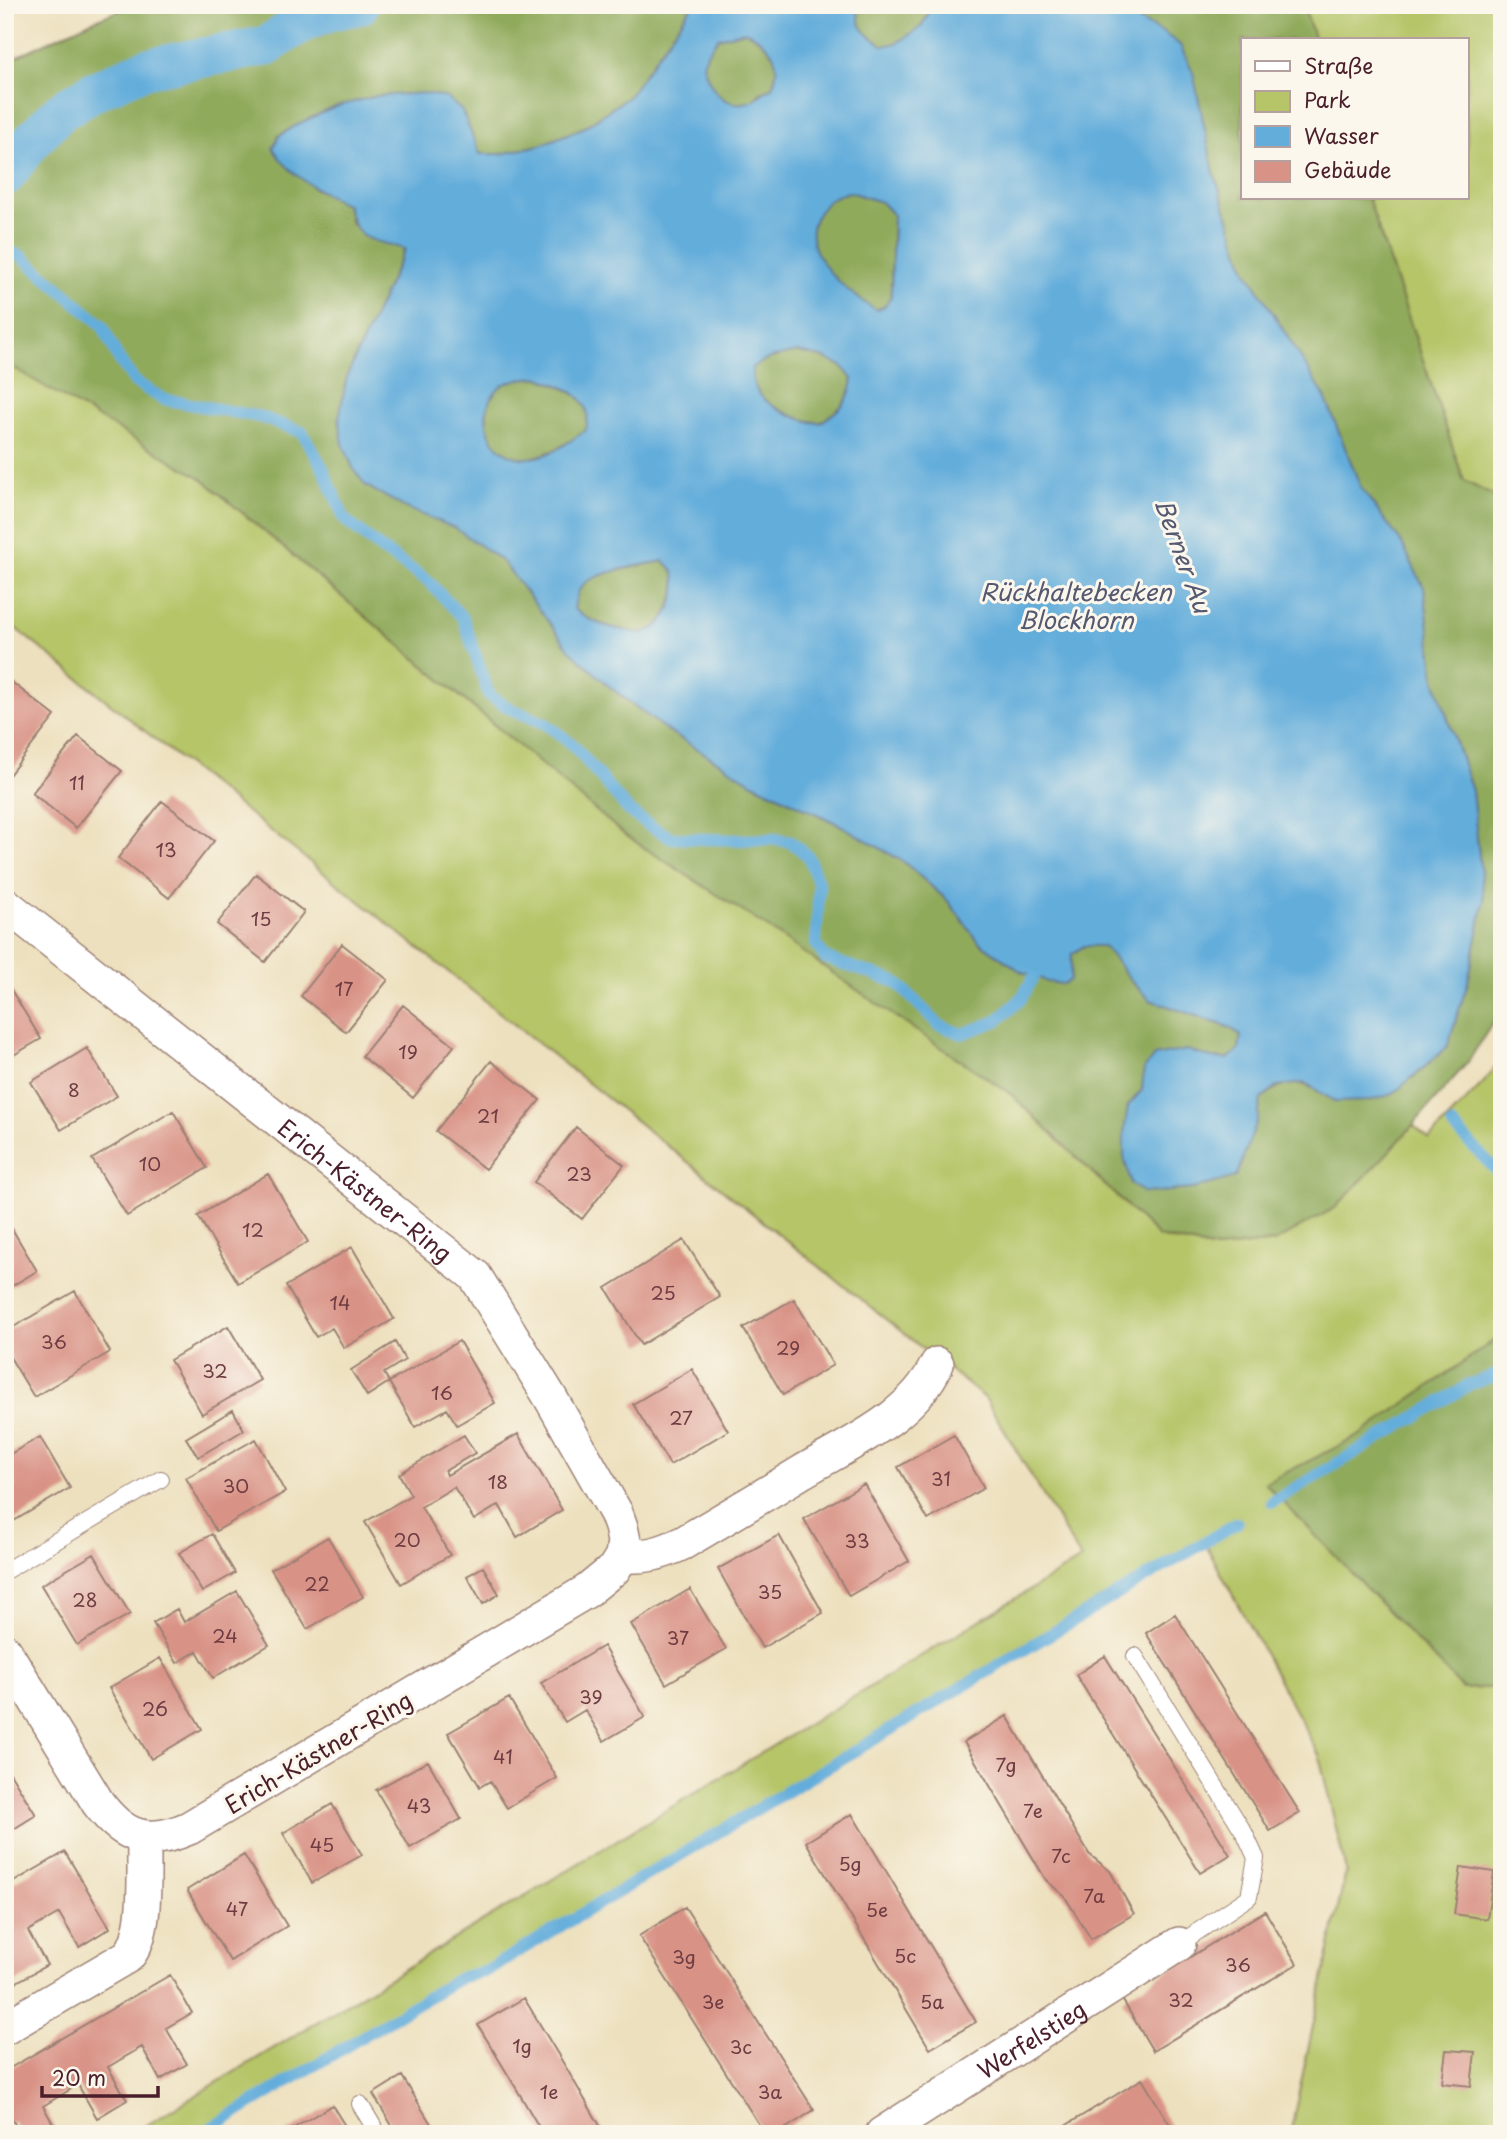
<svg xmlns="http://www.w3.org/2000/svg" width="1507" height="2139" font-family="'Playpen Sans',sans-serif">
<rect width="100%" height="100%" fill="#fbf7ec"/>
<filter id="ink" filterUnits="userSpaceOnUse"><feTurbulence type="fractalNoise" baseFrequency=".0143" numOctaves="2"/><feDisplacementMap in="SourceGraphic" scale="14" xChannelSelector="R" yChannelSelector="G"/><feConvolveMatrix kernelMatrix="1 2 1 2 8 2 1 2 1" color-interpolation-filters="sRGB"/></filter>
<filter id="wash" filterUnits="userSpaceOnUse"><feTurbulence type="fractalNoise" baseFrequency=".00686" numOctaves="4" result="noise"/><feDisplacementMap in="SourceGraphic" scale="28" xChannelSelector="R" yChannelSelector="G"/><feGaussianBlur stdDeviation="1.57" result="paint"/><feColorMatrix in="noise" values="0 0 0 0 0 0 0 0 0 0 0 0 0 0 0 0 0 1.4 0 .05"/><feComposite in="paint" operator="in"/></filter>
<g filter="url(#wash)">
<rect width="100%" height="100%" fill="#ede0be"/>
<path fill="#b5c568" stroke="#80724a" stroke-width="2" d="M1303,5H1502V500L1464,481L1368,198H1467V40H1315Z
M5,363L201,478L625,835L770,929L893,1015L1011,1094L1159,1237L1216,1249L1274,1242L1336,1207L1413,1125L1429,1139L1483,1083L1502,1058V1335L1357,1437L1266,1483L1463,1689L1502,1687V2134H1290L1346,1871L1319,1755L1202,1538L204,2134H132L1081,1559L985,1398L5,620Z"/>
<path fill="#90aa5c" stroke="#6d6444" stroke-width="2" d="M133,5H693L628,97L583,128L540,145L501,154H480L474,142L338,106L302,122L278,136L312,187L347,205L351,224L405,248L347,376L365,485L406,508L455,527L503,562L610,687L665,729L753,783L840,825L904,862L948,901L979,942L1022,972L1035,975L1047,982L1070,980L1071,954L1084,946L1104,945L1134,984L1150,1000L1231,1028L1241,1036L1239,1049L1228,1059L1211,1058L1187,1050L1144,1070L1142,1090L1128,1106L1257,1121L1261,1099C1293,1073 1305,1083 1336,1102L1413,1078L1447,1047L1468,982L1484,902L1472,791L1435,680L1424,588L1401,542L1361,488L1325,397L1245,268L1214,173L1164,33L1110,5H1303L1315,40H1243V198H1368L1464,481L1502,500V1008L1468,1062L1398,1142L1336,1207L1274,1242L1217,1249L1159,1237L1011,1094L893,1015L770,929L625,835L201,478L5,363V62L90,22Z
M859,5H933L921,27L897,43L884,46C867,35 855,28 859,5Z
M745,31C769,43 784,59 772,87L760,93L753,101C748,102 740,105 735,104C716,102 707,80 702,64L707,53L718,38Z
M850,192L882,202L893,215L891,296L885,306L876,310C848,294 791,248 819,212C829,198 833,196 850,192Z
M798,352L822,357L843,366L853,380C849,404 839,410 820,423C799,421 761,406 754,384C752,379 752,372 752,367L770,358Z
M537,377C554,384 584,392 587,412C588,418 587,424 586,430C568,443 552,454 529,458C483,464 468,390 516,379C523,378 530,378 537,377Z
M664,561C667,565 672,568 674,573C680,593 665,627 645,632C640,634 634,632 629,631C607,627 591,623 574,609C575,601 578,589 584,584C596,572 645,565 664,561Z
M1502,1335V1687L1463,1689L1265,1483L1357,1437Z"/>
<path fill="#63addb" stroke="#566683" stroke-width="2" fill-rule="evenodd" d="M693,5H859C855,27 867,35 884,46L897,43L921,27L933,5H1110L1164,33L1180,45L1193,72L1214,173L1245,268L1325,397L1361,488L1401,542L1424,588L1435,680L1472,791L1484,902L1468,982L1447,1047L1393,1094L1368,1101L1336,1102L1305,1083L1277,1086L1261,1099L1257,1121L1236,1177L1193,1189L1145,1193L1131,1184L1124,1157V1132L1128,1106L1142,1090L1144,1069L1154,1056L1187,1050L1211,1058L1228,1059L1239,1049L1241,1036L1231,1028L1150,1000L1134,984L1104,946H1084L1072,954L1070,980L1063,984L1047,982L1035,975L1022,972L979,942L948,901L904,862L840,825L753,783L665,729L610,687L570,650L503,562L455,528L406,508L365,485L353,468L343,444L339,418L347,376L405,249C370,238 357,244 347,205C319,191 289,176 273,148L279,136L302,122L338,106L377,96L425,93L447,98L462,111L480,154H501L540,145L583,128L628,97ZM745,31C769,42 784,60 772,87C765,91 760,95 754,100C751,102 747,102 743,103C720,106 708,84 703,64L707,53L718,38ZM850,192L881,202L893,215L891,296L885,306L877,310C848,295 792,247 819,212C829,198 833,196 850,192ZM798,352L822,357L842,366L853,380C849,404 839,410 820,423C799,421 761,406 754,384C752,379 752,372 752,367L770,358ZM537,377C554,383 584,392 587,412C588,418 587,424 586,430C569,442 547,460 523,458C490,455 474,415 497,390C507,379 523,379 537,377ZM664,561C668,565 672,568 674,574C680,594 666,627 645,632C640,634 634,632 629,631C607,627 591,623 574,609C575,601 578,589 584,584C595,573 646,564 664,561Z"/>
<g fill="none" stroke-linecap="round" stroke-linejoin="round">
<path stroke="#63addb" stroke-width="12" d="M5,251L20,255L102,325L118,358L135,382L163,399L260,417L302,432L323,468L345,520L381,549L428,581L463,618L489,695L509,708L546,724L572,744L629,811L650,826L672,838L740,840L775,839L791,842L808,856L819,885L816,944L825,958L896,982L939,1025L962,1034L997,1021L1021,999L1043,961
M1452,1125L1502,1176
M1272,1502L1471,1384L1502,1373
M201,2134L461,1977L484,1972L1237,1523"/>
<path stroke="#63addb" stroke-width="40" d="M5,176L35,137L61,111L94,91L147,68L266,46L303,22L333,10L359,5"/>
</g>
<g id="blocks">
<path fill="#d99386" d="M5,677L55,716L5,780Z
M78,736L122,771L76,828L32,793Z
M162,801L214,841L169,898L118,858Z
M256,874L304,912L265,962L217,924Z
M342,944L388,980L346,1032L301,996Z
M5,980L41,1039L5,1060Z
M403,1005L454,1046L413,1098L362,1056Z
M87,1048L117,1096L61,1130L31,1082Z
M491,1061L540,1100L485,1169L436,1131Z
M173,1111L207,1168L127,1216L92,1159Z
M576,1127L624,1165L582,1219L534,1182Z
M268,1174L308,1242L238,1283L198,1216Z
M5,1217L37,1271L5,1290Z
M684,1240L720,1297L641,1345L606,1288Z
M352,1247L394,1319L344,1348L332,1328L316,1337L286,1286Z
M75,1291L110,1352L34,1397L5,1349V1332Z
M794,1299L833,1365L783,1395L743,1328Z
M228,1326L260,1380L202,1414L170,1360Z
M459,1341L495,1403L457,1425L447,1409L415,1427L389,1382Z
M395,1342L405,1360L384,1373L389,1382L367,1396L351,1370Z
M692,1369L728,1431L670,1465L633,1404Z
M233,1410L244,1430L198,1457L186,1438Z
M518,1434L562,1510L517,1537L499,1505L474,1520L454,1487L421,1507L450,1555L401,1584L365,1522L411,1495L399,1474L464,1435L475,1453L445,1471L447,1475Z
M954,1435L984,1488L928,1520L898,1467Z
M40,1437L70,1488L5,1526V1457Z
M256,1439L285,1492L216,1531L186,1478Z
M864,1484L909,1561L849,1596L804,1519Z
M212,1534L235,1573L202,1592L179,1553Z
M779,1535L823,1613L762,1648L718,1569Z
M328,1537L363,1597L307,1629L271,1569Z
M94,1554L130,1614L77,1645L41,1585Z
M483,1567L499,1594L483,1604L467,1576Z
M690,1589L726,1649L666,1684L631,1624Z
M237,1591L269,1645L213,1678L197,1651L177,1663L153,1623L177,1609L184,1622Z
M1175,1614L1300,1813L1270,1831L1146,1633Z
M603,1646L645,1717L604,1741L585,1710L565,1722L541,1683Z
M1105,1656L1230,1855L1200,1873L1076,1675Z
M160,1658L202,1729L151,1759L109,1688Z
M509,1698L557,1778L507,1808L490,1781L480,1787L448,1733Z
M1007,1716L1089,1854L1110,1871L1134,1914L1091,1939L1065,1897L1046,1880L964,1742Z
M428,1761L461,1819L410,1848L376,1790Z
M5,1765L36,1815L9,1832L5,1827Z
M332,1804L362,1855L312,1883L283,1833Z
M852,1814L976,2022L930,2049L806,1842Z
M65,1852L110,1928L79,1947L59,1913L28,1931L47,1965L15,1983L5,1967V1887Z
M244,1855L287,1926L230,1961L187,1890Z
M1461,1867L1494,1872L1487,1919L1454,1914Z
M685,1907L814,2110L777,2134H765L639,1936Z
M1265,1911L1297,1964L1153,2051L1122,1999Z
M170,1975L192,2013L166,2028L187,2064L160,2080L142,2047L108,2067L127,2100L97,2118L78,2085L43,2106L59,2134H21L13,2121L5,2125V2071Z
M524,1998L565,2066L605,2134H543L519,2093L478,2025Z
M1446,2050L1475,2052L1471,2086L1442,2083Z
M402,2076L437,2134H397L373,2094Z
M1142,2079L1172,2128L1163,2134H1052Z
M332,2105L350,2134H284Z"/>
</g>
</g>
<g filter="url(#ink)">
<use href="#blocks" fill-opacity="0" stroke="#9c8074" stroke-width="2"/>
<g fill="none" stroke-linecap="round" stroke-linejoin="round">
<g stroke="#9c8074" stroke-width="18">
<path id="service" d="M5,1571L161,1479
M1135,1656L1245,1834L1256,1858L1249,1897L1179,1944
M360,2104L378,2134"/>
</g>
<g stroke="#9c8074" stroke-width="36">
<g id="minor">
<path id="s1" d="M5,904L475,1276L550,1397L616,1513L621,1527L624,1541L622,1556L614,1569L587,1591L189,1828C148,1846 124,1838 98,1803L5,1651"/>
<path d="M622,1556C647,1557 660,1554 683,1543C722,1520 761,1497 800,1473C848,1444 912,1418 937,1364"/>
<path d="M5,2028L128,1956C149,1933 143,1869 144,1838"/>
<path id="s2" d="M882,2134L1179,1944"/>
</g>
</g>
<use href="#service" stroke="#fff" stroke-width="16"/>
<use href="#minor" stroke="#fff" stroke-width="33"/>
</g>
</g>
<g text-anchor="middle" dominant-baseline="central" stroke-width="6" stroke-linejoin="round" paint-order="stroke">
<g font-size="19" fill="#6e3c42">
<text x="77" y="782">11</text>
<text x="166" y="849">13</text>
<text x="261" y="918">15</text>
<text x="344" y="988">17</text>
<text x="408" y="1051">19</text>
<text x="74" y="1089">8</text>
<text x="488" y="1115">21</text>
<text x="150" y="1163">10</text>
<text x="579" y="1173">23</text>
<text x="253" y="1229">12</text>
<text x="663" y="1292">25</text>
<text x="340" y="1302">14</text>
<text x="54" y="1341">36</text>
<text x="788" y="1347">29</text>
<text x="215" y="1370">32</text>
<text x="442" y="1392">16</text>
<text x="681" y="1417">27</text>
<text x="941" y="1478">31</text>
<text x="498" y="1481">18</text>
<text x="236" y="1485">30</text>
<text x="407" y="1539">20</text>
<text x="857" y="1540">33</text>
<text x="317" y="1583">22</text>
<text x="770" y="1591">35</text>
<text x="85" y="1599">28</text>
<text x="225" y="1635">24</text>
<text x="678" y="1637">37</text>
<text x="591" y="1696">39</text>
<text x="155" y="1708">26</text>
<text x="503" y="1756">41</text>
<text x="1006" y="1764">7g</text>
<text x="419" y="1805">43</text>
<text x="1033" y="1810">7e</text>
<text x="322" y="1844">45</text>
<text x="1061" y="1855">7c</text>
<text x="850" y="1863">5g</text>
<text x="1094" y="1895">7a</text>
<text x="237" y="1908">47</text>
<text x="877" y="1909">5e</text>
<text x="905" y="1955">5c</text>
<text x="684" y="1956">3g</text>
<text x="1238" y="1964">36</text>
<text x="1181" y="1999">32</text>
<text x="713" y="2001">3e</text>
<text x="932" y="2001">5a</text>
<text x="522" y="2045">1g</text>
<text x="741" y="2046">3c</text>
<text x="549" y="2091">1e</text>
<text x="770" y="2091">3a</text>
</g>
<g font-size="23" fill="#4a1f2b" stroke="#fbf7ec">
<text stroke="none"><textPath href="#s1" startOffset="460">Erich-Kästner-Ring</textPath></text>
<text transform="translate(318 1752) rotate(-31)">Erich-Kästner-Ring</text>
<text stroke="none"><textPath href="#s2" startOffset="177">Werfelstieg</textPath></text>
</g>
<g font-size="24" font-style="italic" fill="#545871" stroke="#fbf7ec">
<text transform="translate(1184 555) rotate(70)">Berner Au</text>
<text x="1076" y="591">Rückhaltebecken<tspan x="1076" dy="28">Blockhorn</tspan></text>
</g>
</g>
<rect width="1507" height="2139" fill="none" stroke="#fbf7ec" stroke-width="28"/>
<rect x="1241" y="38" width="228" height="161" fill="#fbf7ec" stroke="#b4a19f" stroke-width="2"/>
<rect x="1255" y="61" width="35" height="10" fill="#ffffff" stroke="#b4a19f" stroke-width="2"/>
<text x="1304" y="74" font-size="21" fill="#4a1f2b">Straße</text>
<rect x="1255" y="91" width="35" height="21" fill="#b5c568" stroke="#b4a19f" stroke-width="2"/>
<text x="1304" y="108" font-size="21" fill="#4a1f2b">Park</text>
<rect x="1255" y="126" width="35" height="21" fill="#63addb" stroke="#b4a19f" stroke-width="2"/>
<text x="1304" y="144" font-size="21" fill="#4a1f2b">Wasser</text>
<rect x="1255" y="161" width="35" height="21" fill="#d99386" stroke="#b4a19f" stroke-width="2"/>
<text x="1304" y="178" font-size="21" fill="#4a1f2b">Gebäude</text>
<path d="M42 2086v10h116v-10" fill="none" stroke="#4a1f2b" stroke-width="3.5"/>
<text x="52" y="2086" font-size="21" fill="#4a1f2b" stroke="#fbf7ec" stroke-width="5" paint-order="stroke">20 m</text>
</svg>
